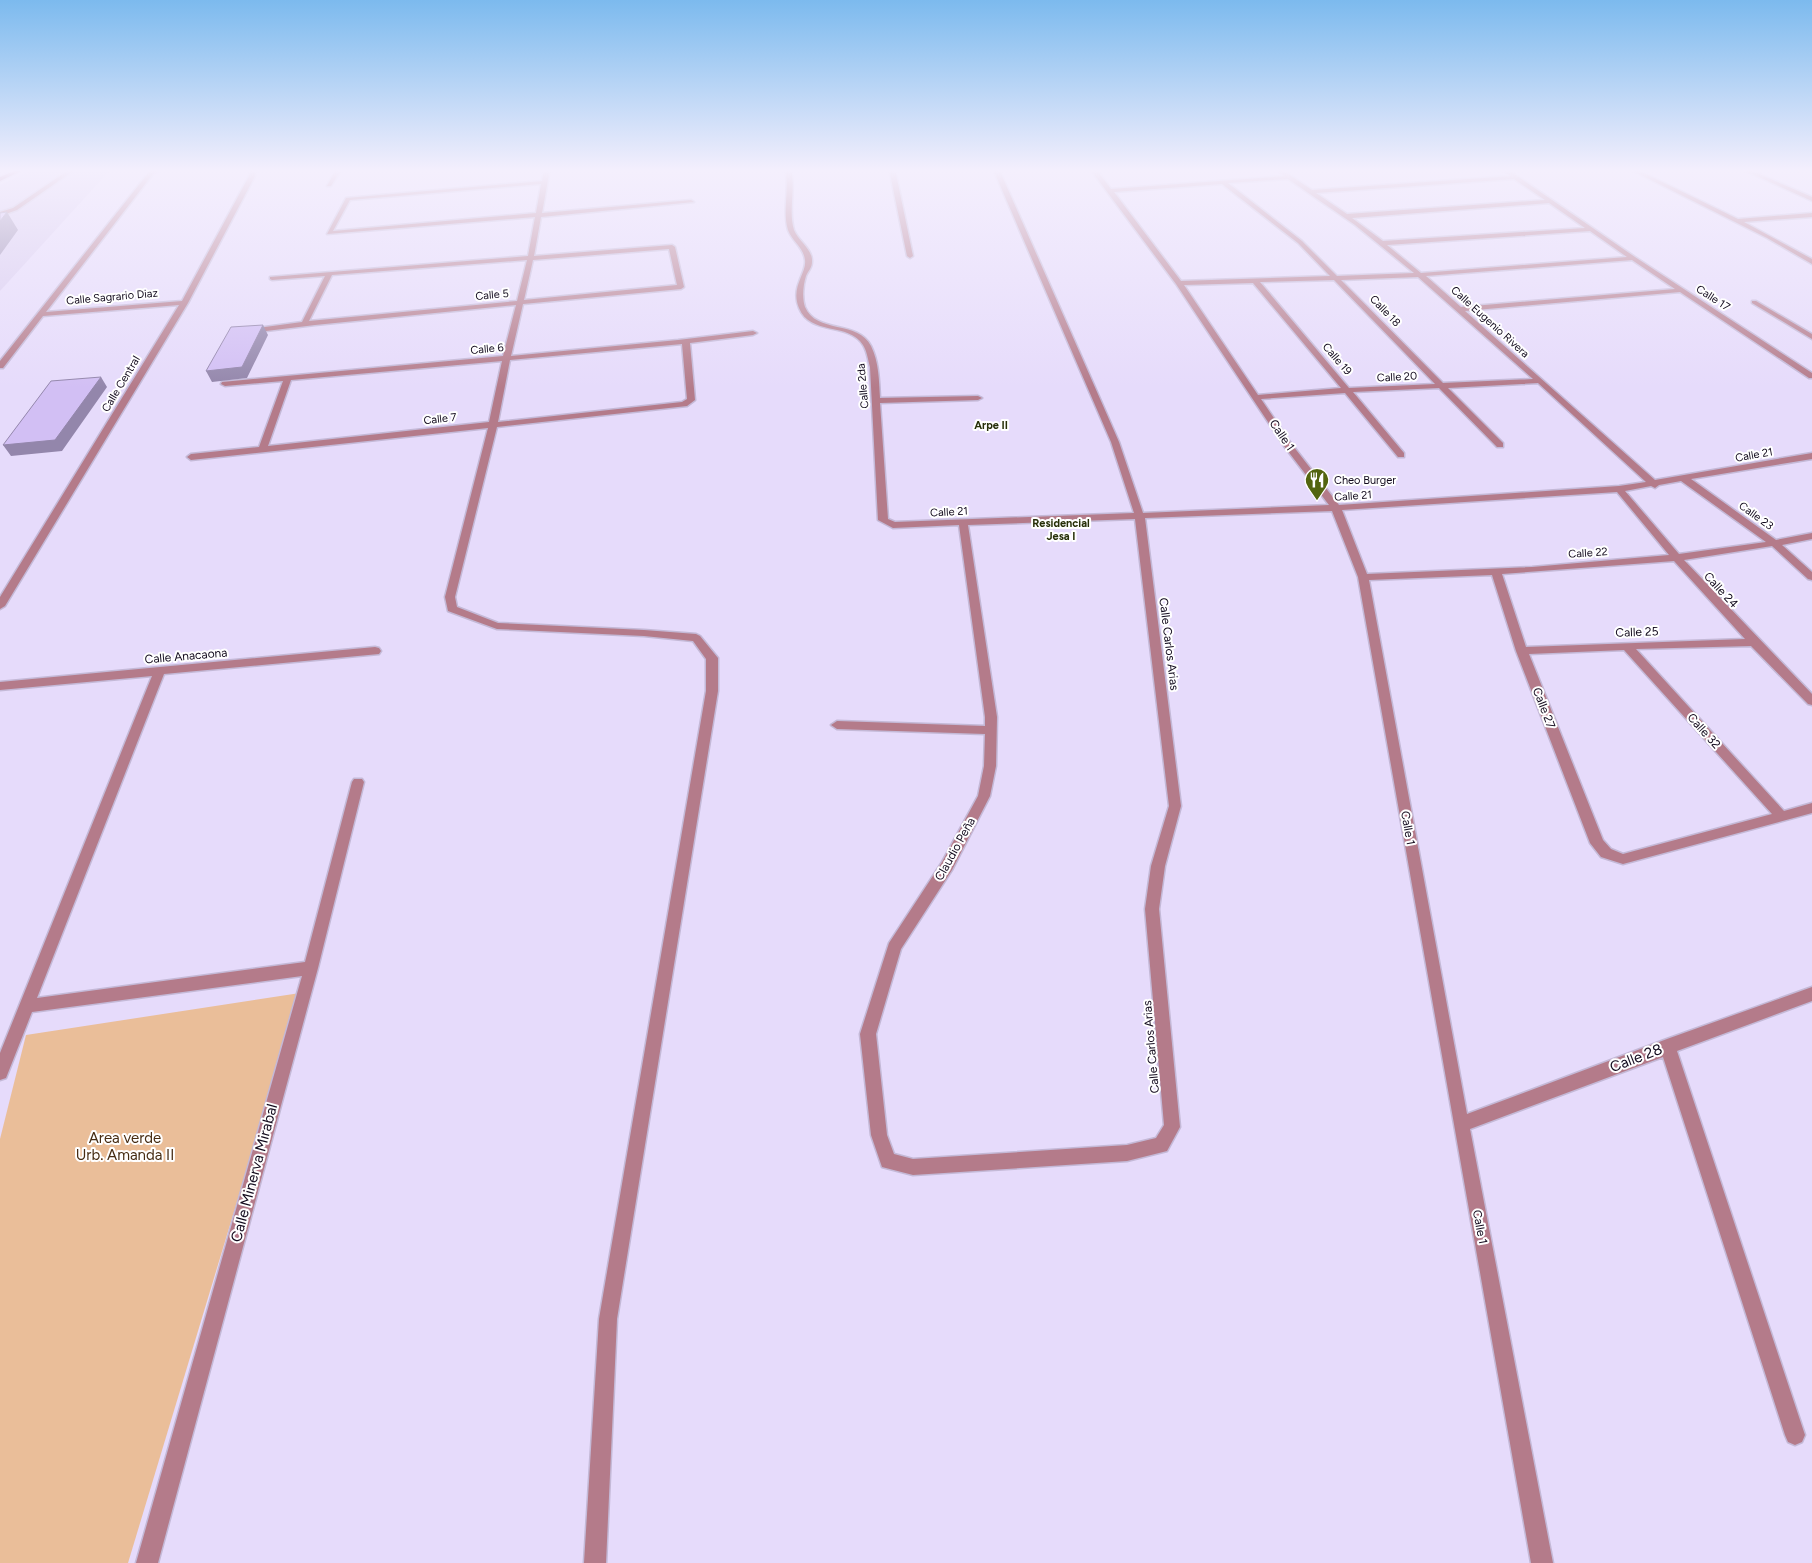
<svg xmlns="http://www.w3.org/2000/svg" width="1812" height="1563" font-family="Figtree,sans-serif">
<rect width="100%" height="100%" fill="#e6dbfb"/>
<path fill="#d8cbef" d="M34,169H111L0,291V185Z"/>
<path fill="#eabe99" d="M300,993L128,1563H0V1139L26,1035Z"/>
<g fill="none" stroke-linecap="round" stroke-linejoin="round">
<g stroke="#c4b9d7" stroke-width="3">
<path id="minor" d="M70,169H76L17,210L0,216V212L13,208Z
M155,169H162L153,174L46,312L182,301L249,176L250,169H256L255,176L188,303L5,606L0,609V597L179,305L43,316L3,368H0V361L149,172Z
M336,169H342L331,186H327Z
M544,169H550L542,213L691,200L694,202L541,217L534,256L672,245L675,247L684,287L681,289L523,304L511,356L678,340L753,331L757,333L753,335L690,343L695,400L687,406L497,427L455,597L457,607L498,623L644,630L696,634L700,636L718,658V691L617,1319L606,1563H584L599,1319L706,691V659L693,641L644,636L497,629L448,611L445,597L488,428L191,460L187,457L191,454L259,447L283,381L225,386L221,384L222,382L503,356L516,305L315,325L250,333L246,331L250,329L302,322L325,276L272,280L270,279V277L528,256L535,217L327,234L346,198L542,181ZM541,184L536,213L333,231L350,200ZM669,249L677,285L524,300L533,260ZM527,260L517,301L309,321L332,275ZM682,344L687,399L682,402L498,422L510,360ZM502,361L489,422L268,446L291,380Z
M785,169H791C796,189 788,210 794,230C798,241 813,249 812,262C812,268 808,271 806,276C803,285 802,298 805,307C816,334 858,320 871,346C879,362 879,381 880,398L978,396L982,398L978,400L880,403L888,519L895,522L1134,513L1111,442L993,169H999L1119,442L1143,513L1329,505L1284,446L1176,284L1090,169H1096L1111,189L1284,176L1275,169H1281L1312,190L1510,176L1501,169H1507L1635,257L1812,373V378H1809L1680,292L1465,311L1655,480L1812,453V459L1691,479L1776,540L1812,533V539L1782,545L1812,572V580L1808,579L1772,546L1684,560L1812,694V705L1808,704L1751,646L1636,649L1784,811L1812,803V813L1623,864L1601,857L1590,843L1516,651L1492,575L1369,580L1467,1114L1667,1039L1812,987V1001L1677,1051L1805,1435L1802,1442L1795,1445L1788,1442L1785,1435L1663,1057L1470,1129L1553,1563H1531L1358,577L1332,511L1145,518L1181,806L1165,866L1159,909L1180,1127L1167,1151L1127,1161L913,1175L882,1167L871,1135L860,1034L889,943L942,862L978,796L984,766L985,734L837,729L831,725L837,721L985,726V717L959,525L893,528L878,520L870,367C868,360 867,351 863,345C849,322 810,336 799,308C790,287 807,273 805,260C804,248 792,241 788,230C782,211 790,189 785,169ZM1288,179L1355,225L1414,273L1337,276L1302,241L1228,183ZM1514,179L1545,200L1347,214L1316,193ZM1222,184L1298,243L1330,276L1181,281L1114,192ZM1549,203L1585,228L1383,241L1352,218ZM1590,231L1627,257L1421,273L1387,245ZM1632,260L1675,289L1461,307L1426,276ZM1418,277L1533,379L1443,383L1341,280ZM1334,280L1435,384L1349,388L1260,282ZM1253,283L1341,388L1258,395L1184,285ZM1538,383L1646,482L1619,486L1339,505L1290,442L1261,399L1345,393L1398,457H1404V453L1353,392L1439,388L1497,447H1503V443L1448,388ZM1681,481L1766,542L1679,554L1625,491L1651,486L1655,488L1659,485ZM1617,492L1669,555L1532,567L1367,574L1342,510ZM1135,519L1169,806L1151,866L1145,909L1164,1125L1156,1138L1127,1145L913,1159L894,1154L887,1135L876,1034L901,949L952,870L990,796L996,766L997,717L968,525ZM1674,561L1745,639L1526,647L1502,574ZM1624,650L1772,814L1623,854L1611,849L1603,840L1529,654Z
M889,169H895L913,256L910,258L907,256Z
M1629,169H1636L1738,219L1812,213V217L1744,222L1812,259V264L1767,238Z
M1741,169H1748L1812,197V201Z
M1752,301H1756L1812,334V339L1752,303Z
M375,647L379,648L381,651L379,654L164,674L37,998L305,962L352,782L354,779H362L364,782L318,968L158,1563H136L302,976L32,1012L6,1078L0,1080V1053L152,676L0,690V682Z"/>
</g>
<g stroke="#c4b9d7" stroke-width="3">
<path id="major" d="M0,169H4L0,171Z
M18,169H25L0,181V177Z"/>
</g>
<use href="#minor" fill="#b47b8a" fill-rule="evenodd"/>
<use href="#major" fill="#821c45" fill-rule="evenodd"/>
</g>
<path fill="#9386ab" d="M7,212L18,230L0,255V221Z
M263,325L268,335L247,378L212,382L206,371Z
M101,377L107,387L62,451L11,456L3,445Z"/>
<path fill="#d2bff4" stroke="#9386ab" d="M7,212L0,221V213Z
M263,325L242,367L206,371L231,327Z
M101,377L55,440L3,445L51,381Z"/>
<linearGradient id="sky" x2="0" y2="1"><stop stop-color="#7cbaee"/><stop offset="0.44" stop-color="#f4effd"/><stop offset="1" stop-color="#f4effd" stop-opacity="0"/></linearGradient>
<rect width="1812" height="388" fill="url(#sky)"/>
<defs>
<g id="restaurant-pin" transform="scale(1.25)"><path d="M0 17L-7.5 6A9.5 9.5 0 1 1 7.5 6Z" fill="#53650f" stroke="#fff"/><path d="M-5-6h1v4h1v-4h1v4h1v-4h1v5L-1.5 .5V6h-2V.5L-5-1ZM5-6V6H3V1.5H1.5Q1.5-4 5-6Z" fill="#fff"/></g>
</defs>
<g fill-rule="evenodd">
<use href="#restaurant-pin" x="1317" y="480"/>
</g>
<g text-anchor="middle" dominant-baseline="central" stroke-width="4" stroke-linejoin="round" paint-order="stroke">
<g font-size="11" fill="#11091c" stroke="#fff">
<text transform="translate(492 295) rotate(-5)">Calle 5</text>
<text transform="translate(112 297) rotate(-5)">Calle Sagrario Diaz</text>
<text transform="translate(1713 298) rotate(33)">Calle 17</text>
<text transform="translate(1385 311) rotate(46)">Calle 18</text>
<text transform="translate(1490 322) rotate(42)">Calle Eugenio Rivera</text>
<text transform="translate(487 349) rotate(-5)">Calle 6</text>
<text transform="translate(1337 359) rotate(49)">Calle 19</text>
<text transform="translate(1397 377) rotate(-3)">Calle 20</text>
<text transform="translate(121 384) rotate(-59)">Calle Central</text>
<text transform="translate(863 386) rotate(-95)">Calle 2da</text>
<text transform="translate(440 419) rotate(-6)">Calle 7</text>
<text transform="translate(1754 455) rotate(-10)">Calle 21</text>
<text transform="translate(1353 496) rotate(-4)">Calle 21</text>
<text transform="translate(949 512) rotate(-3)">Calle 21</text>
<text transform="translate(1756 516) rotate(36)">Calle 23</text>
<text transform="translate(1588 553) rotate(-4)">Calle 22</text>
</g>
<g font-size="11" font-weight="bold" fill="#262f08" stroke="#fff">
<text x="991" y="425">Arpe II</text>
<text x="1061" y="523">Residencial<tspan x="1061" dy="13">Jesa I</tspan></text>
</g>
<g font-size="11" fill="#11091c" stroke="#fff" text-anchor="start">
<text x="1334" y="480">Cheo Burger</text>
</g>
<g font-size="12" fill="#11091c" stroke="#fff">
<text transform="translate(1282 435) rotate(56)">Calle 1</text>
<text transform="translate(1721 590) rotate(47)">Calle 24</text>
<text transform="translate(1637 632) rotate(-2)">Calle 25</text>
<text transform="translate(1169 644) rotate(83)">Calle Carlos Arias</text>
<text transform="translate(186 656) rotate(-5)">Calle Anacaona</text>
<text transform="translate(1544 708) rotate(69)">Calle 27</text>
<text transform="translate(1704 731) rotate(48)">Calle 32</text>
<text transform="translate(1408 828) rotate(80)">Calle 1</text>
<text transform="translate(955 849) rotate(-61)">Claudio Peña</text>
<text transform="translate(1151 1047) rotate(-95)">Calle Carlos Arias</text>
<text transform="translate(1480 1227) rotate(79)">Calle 1</text>
</g>
<g font-size="15" fill="#11091c" stroke="#fff">
<text transform="translate(1636 1058) rotate(-21)">Calle 28</text>
<text transform="translate(254 1173) rotate(-75)">Calle Minerva Mirabal</text>
</g>
<g font-size="15" fill="#462c13" stroke="#fff">
<text x="125" y="1138">Area verde<tspan x="125" dy="17">Urb. Amanda II</tspan></text>
</g>
</g>
</svg>
